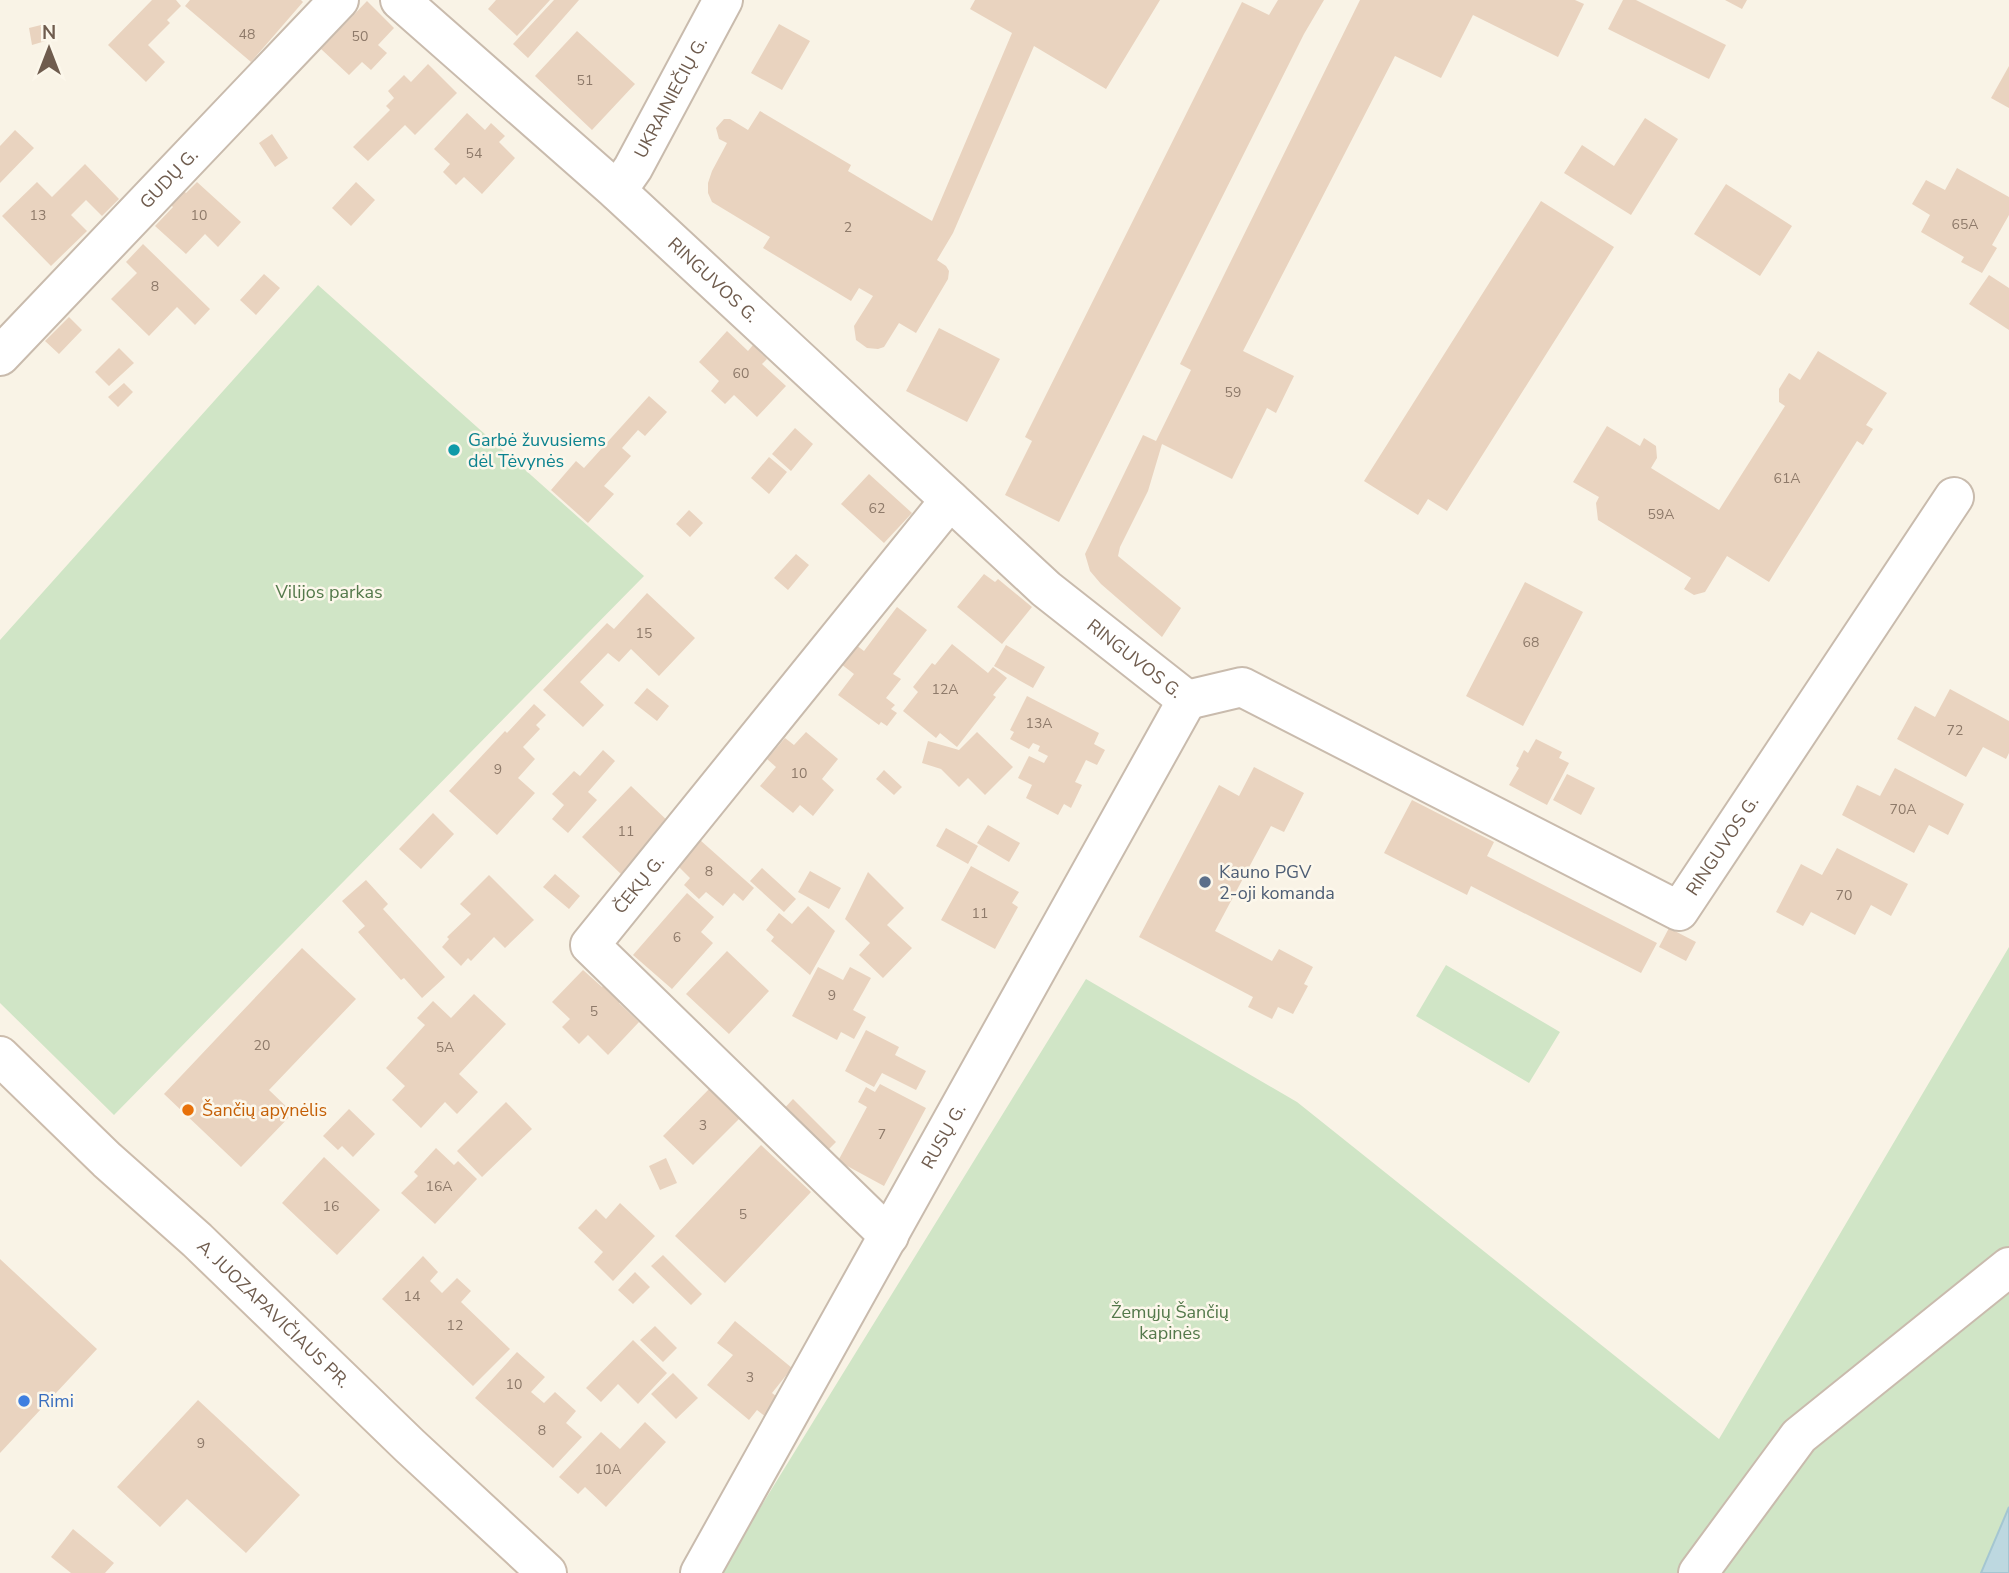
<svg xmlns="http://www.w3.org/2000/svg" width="2009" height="1573" font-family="'Nunito Sans',sans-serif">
<rect width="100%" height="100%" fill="#f9f3e6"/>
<path fill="#d0e5c6" d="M318,285L644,576L114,1115L0,1003V640Z
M2009,947V1507L1981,1573H720L1086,979L1297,1102L1719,1439Z
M1446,965L1560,1032L1529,1083L1416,1016Z"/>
<path fill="#bdd8e0" stroke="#a4c6d1" stroke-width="2" d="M2009,1507V1573H1981Z"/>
<path fill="#e9d3bf" d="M152,0H176L181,6L167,20L170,23L148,45L165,62L146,82L108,45Z
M190,0H301L303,2L251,62L185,6Z
M496,0H550L517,36L488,9Z
M554,0H579L528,58L513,44Z
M975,0H1160L1106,89L1034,46L953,233L937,260L946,266L949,271L948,279L916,333L899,323L884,347L878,349L867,348L856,340L854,326L873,296L859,288L851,301L763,248L770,237L712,202L708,193V183L712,171L727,143L719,139L716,128L724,119H730L748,130L760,111L851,165L848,171L932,221L1012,33L970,9Z
M1278,0H1324L1304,34L1059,522L1005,495L1032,441L1025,437L1242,2L1269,15Z
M1360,0H1575L1584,4L1558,57L1473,15L1441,78L1395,56L1243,351L1294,376L1276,413L1267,408L1232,479L1162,444L1148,491L1120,547L1118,556L1181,608L1162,637L1101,584L1090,571L1085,554L1143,435L1156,441L1191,370L1180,364Z
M1623,0H1636L1726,45L1709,79L1608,29Z
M1725,0H1747L1742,9Z
M367,1L394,28L378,45L387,53L371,70L362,62L349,75L321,49Z
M45,24L49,40L32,45L29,28Z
M779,24L810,41L782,90L751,73Z
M577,31L635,84L592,130L535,76Z
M428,64L457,93L415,135L405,125L368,161L353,147L390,110L386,106L394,98L388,91L404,75L411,82Z
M2009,66V108L1991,98Z
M467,113L485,130L491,123L505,136L499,142L515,158L482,194L464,177L456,185L443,172L450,164L434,149Z
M1645,118L1678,139L1631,215L1564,173L1582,145L1614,166Z
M15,130L34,148L0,183V146Z
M272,134L288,158L275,167L259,143Z
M85,164L119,199L102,216L86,200L71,215L87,231L51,266L2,216L37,182L52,197Z
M1957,168L2009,197V215L1992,245L1997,248L1982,273L1961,262L1964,257L1921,232L1930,215L1912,204L1926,180L1945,190Z
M197,182L241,222L218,247L205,234L186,254L155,226L173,207L168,202L181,188L186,193Z
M356,182L375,200L351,226L332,208Z
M1726,184L1792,226L1760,276L1694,234Z
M1541,201L1614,247L1447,511L1428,499L1418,515L1364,481Z
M143,244L210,309L195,325L177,307L149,336L111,299L137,273L126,262Z
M264,274L280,288L256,315L240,300Z
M1989,275L2009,288V330L1969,304Z
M69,317L82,330L59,354L45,341Z
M939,328L1000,359L967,422L906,391Z
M727,331L748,351L753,345L767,359L762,364L786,386L757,417L734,395L725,404L711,391L719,381L699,362Z
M119,348L134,363L109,386L95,372Z
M1818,351L1887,393L1866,425L1873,429L1863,445L1857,441L1769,582L1727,556L1705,592L1694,595L1684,589L1691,578L1598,520L1596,503L1599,497L1573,482L1607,426L1640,446L1644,438L1656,446L1657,458L1651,468L1719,510L1785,406L1779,402V389L1789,373L1800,380Z
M124,383L133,392L118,407L108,397Z
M649,396L667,412L645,436L638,430L622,448L631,456L604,486L614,494L588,523L551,490L576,461L584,468Z
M795,428L813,444L791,471L772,454Z
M769,457L787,472L769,494L751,478Z
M869,474L912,513L884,543L841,504Z
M689,510L703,523L690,537L676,524Z
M796,554L809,565L788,590L774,578Z
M984,574L995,582L998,579L1032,607L1002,644L957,607Z
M1525,582L1583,612L1523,726L1466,696Z
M647,593L695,638L659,676L631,649L619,662L608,653L580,682L604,705L583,727L543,690L607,623L614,629Z
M897,607L927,630L893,674L901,679L886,698L895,705L891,709L897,713L887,726L881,722L879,725L838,695L854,674L841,664L856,645L864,651Z
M952,644L988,673L993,667L1007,678L993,695L996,697L957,747L940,733L936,738L903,711L918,692L913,687L932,663L935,665Z
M1006,645L1045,667L1033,688L994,666Z
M647,688L669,706L657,721L634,703Z
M1950,689L2009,721V753L2006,759L1983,747L1966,777L1897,739L1915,706L1935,717Z
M1027,696L1099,733L1094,744L1105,750L1097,765L1086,760L1075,782L1082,785L1071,808L1064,804L1058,815L1026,798L1032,785L1018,778L1029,756L1044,763L1048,756L1038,751L1040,746L1033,743L1029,749L1010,739L1014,732L1010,730Z
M534,704L546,715L536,725L540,729L523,747L535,759L518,778L535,793L497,835L449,791L505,731L507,733Z
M806,732L838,759L822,779L834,790L813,816L800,805L793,813L760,786L776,767L767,759L785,738L794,745Z
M977,732L1013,767L985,795L968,778L959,787L941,769L922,763L928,741L959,750Z
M1536,739L1562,752L1559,758L1569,763L1547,805L1509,785L1519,768L1516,766L1524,750L1528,753Z
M603,750L615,761L588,792L597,800L568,833L552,819L564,805L552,794L574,771L580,776Z
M1254,767L1304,793L1284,832L1271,826L1215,931L1272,961L1279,949L1313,967L1304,984L1308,986L1293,1014L1278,1007L1272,1019L1248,1007L1253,997L1139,937L1219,785L1239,796Z
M1895,768L1964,804L1948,835L1929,825L1914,853L1842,815L1857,785L1880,796Z
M884,770L902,787L894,795L876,779Z
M1567,774L1595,788L1581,815L1553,800Z
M631,786L671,824L622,875L582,837Z
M1412,800L1494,842L1487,856L1657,943L1641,973L1471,886L1467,895L1384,853Z
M433,813L454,834L421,869L399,849Z
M988,825L1020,843L1009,862L977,843Z
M946,828L978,846L968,864L936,846Z
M700,840L754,888L743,901L734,893L723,906L706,892L699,899L684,885L690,878L677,865Z
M1837,848L1908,884L1891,916L1871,905L1855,935L1811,912L1803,926L1776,912L1801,864L1822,875Z
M971,866L1019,892L1012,903L1018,907L995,949L941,920Z
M762,868L796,899L784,912L750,881Z
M810,871L841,888L829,909L798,892Z
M868,872L904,908L887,925L912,948L883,978L859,955L870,943L845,919Z
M555,874L580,896L569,909L543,887Z
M489,875L534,920L505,948L494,937L471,961L468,958L461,966L442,947L449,939L447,937L471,914L460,904Z
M366,880L388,904L383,909L445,977L422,998L404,978L401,980L358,932L365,926L342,901Z
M687,893L714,917L701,932L713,943L672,989L633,955Z
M808,906L835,931L810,975L771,941L774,937L766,930L779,913L792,924Z
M1669,928L1696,942L1686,961L1659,947Z
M302,948L356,999L269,1090L293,1113L241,1167L164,1094Z
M727,951L769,991L729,1034L686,994Z
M818,967L843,980L850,967L871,978L853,1010L866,1017L854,1039L841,1032L837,1040L792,1016Z
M583,970L602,987L608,981L625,997L619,1003L639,1022L608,1055L588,1035L579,1044L562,1027L570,1019L552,1002Z
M474,994L506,1024L459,1074L478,1092L457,1114L445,1102L421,1128L392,1100L405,1086L386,1068L425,1025L417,1018L433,1001L451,1018Z
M866,1030L899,1047L895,1055L926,1071L916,1090L882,1073L874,1087L845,1071Z
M880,1084L926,1108L884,1186L838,1161L867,1107L858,1102L866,1087L875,1092Z
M713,1085L743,1115L693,1165L663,1136Z
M793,1099L836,1142L823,1155L780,1113Z
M506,1102L532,1129L482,1177L457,1151Z
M349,1109L375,1134L353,1157L342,1146L338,1150L323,1136Z
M761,1145L811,1192L725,1283L675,1236Z
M436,1148L454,1165L458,1161L477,1179L435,1224L401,1193L418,1176L414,1172Z
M324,1157L380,1210L337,1255L282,1203Z
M666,1158L677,1183L660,1190L649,1166Z
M620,1203L655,1236L613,1281L594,1262L603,1252L578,1228L596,1209L606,1219Z
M663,1255L702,1294L691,1305L651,1266Z
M423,1256L438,1272L430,1281L442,1293L457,1278L471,1291L461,1302L510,1349L473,1386L382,1299Z
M0,1259L97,1349L0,1453Z
M635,1272L650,1287L633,1304L618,1290Z
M735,1321L792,1368L772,1393L780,1399L766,1417L757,1410L749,1420L707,1385L733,1355L717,1343Z
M655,1326L677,1348L663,1362L640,1340Z
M633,1340L667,1373L638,1404L618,1384L601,1402L586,1388Z
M517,1352L545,1377L531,1392L544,1403L555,1392L576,1411L566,1423L582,1437L553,1468L475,1398Z
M673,1373L698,1398L676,1419L651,1394Z
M198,1400L300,1495L246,1553L187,1499L160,1527L117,1487Z
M645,1422L666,1442L606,1507L585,1487L578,1494L559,1477L601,1432L620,1449Z
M73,1529L114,1563L105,1573H71L51,1557Z"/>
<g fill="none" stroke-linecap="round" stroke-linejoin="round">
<g stroke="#c9bbad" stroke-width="42">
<g id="street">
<path id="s1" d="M400,0L617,191L1046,589L1187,700"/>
<path id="s2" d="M617,191L633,168L723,0"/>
<path id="s3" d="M0,356L339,0"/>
<path id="s4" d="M1187,700L1242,687L1679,911L1954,497"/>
<path id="s5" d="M889,1236L590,945L950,500"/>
<path id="s6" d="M700,1573L1187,700"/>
<path d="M1698,1573L1799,1436L2009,1267"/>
</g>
</g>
<g stroke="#ccbcac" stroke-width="42">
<g id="secondary">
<path id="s7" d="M0,1056L107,1160L197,1240L410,1446L547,1573"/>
</g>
</g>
<use href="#street" stroke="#fff" stroke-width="38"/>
<use href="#secondary" stroke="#fff" stroke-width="38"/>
</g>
<circle fill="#0f9aa8" stroke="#fcf7eb" stroke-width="2.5" cx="454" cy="450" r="7"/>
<circle fill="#5c6f8a" stroke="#fcf7eb" stroke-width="2.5" cx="1205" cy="882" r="7"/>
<circle fill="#e8710a" stroke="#fcf7eb" stroke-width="2.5" cx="188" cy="1110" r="7"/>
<circle fill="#3f7fe0" stroke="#fcf7eb" stroke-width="2.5" cx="24" cy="1401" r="7"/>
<g text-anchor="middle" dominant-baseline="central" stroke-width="5" stroke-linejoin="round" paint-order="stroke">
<g font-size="14" fill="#8e7a6a">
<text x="247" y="34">48</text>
<text x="360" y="36">50</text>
<text x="585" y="80">51</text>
<text x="474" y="153">54</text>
<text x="38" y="215">13</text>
<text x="199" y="215">10</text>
<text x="1965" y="224">65A</text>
<text x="848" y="227">2</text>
<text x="155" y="286">8</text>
<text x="741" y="373">60</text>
<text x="1233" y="392">59</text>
<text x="1787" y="478">61A</text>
<text x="877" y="508">62</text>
<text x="1661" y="514">59A</text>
<text x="644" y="633">15</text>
<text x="1531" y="642">68</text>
<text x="945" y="689">12A</text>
<text x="1039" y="723">13A</text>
<text x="1955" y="730">72</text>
<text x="498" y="769">9</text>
<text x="799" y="773">10</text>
<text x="1903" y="809">70A</text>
<text x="626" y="831">11</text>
<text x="709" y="871">8</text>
<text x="1844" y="895">70</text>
<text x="980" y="913">11</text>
<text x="677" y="937">6</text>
<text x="832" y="995">9</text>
<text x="594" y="1011">5</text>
<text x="262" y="1045">20</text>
<text x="445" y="1047">5A</text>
<text x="703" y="1125">3</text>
<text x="882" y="1134">7</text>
<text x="439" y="1186">16A</text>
<text x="331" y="1206">16</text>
<text x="743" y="1214">5</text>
<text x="412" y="1296">14</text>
<text x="455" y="1325">12</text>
<text x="750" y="1377">3</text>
<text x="514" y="1384">10</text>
<text x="542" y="1430">8</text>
<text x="201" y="1443">9</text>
<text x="608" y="1469">10A</text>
</g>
<g font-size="18" fill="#6f5c4e" stroke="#fcf7eb">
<text stroke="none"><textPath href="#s2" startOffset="108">UKRAINIEČIŲ G.</textPath></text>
<text stroke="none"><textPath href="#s3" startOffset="245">GUDŲ G.</textPath></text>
<text stroke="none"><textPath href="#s1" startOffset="420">RINGUVOS G.</textPath></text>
<text stroke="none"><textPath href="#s1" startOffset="987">RINGUVOS G.</textPath></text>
<text stroke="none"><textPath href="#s4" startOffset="626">RINGUVOS G.</textPath></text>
<text stroke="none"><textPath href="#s5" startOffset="495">ČEKŲ G.</textPath></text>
<text stroke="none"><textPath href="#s6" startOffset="500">RUSŲ G.</textPath></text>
<text stroke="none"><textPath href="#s7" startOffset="376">A. JUOZAPAVIČIAUS PR.</textPath></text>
</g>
<g font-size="18" fill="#0d838f" stroke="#fcf7eb" text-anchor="start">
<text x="468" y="440">Garbė žuvusiems<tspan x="468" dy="21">dėl Tėvynės</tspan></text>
</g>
<g font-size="18" fill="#54794b" stroke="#fcf7eb">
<text x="329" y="592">Vilijos parkas</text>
<text x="1170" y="1312">Žemųjų Šančių<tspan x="1170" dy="21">kapinės</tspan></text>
</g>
<g font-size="18" fill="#4e5e75" stroke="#fcf7eb" text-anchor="start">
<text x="1219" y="872">Kauno PGV<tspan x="1219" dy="21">2-oji komanda</tspan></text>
</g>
<g font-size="18" fill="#c56008" stroke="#fcf7eb" text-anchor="start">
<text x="202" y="1110">Šančių apynėlis</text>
</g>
<g font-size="18" fill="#366cbe" stroke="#fcf7eb" text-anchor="start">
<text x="38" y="1401">Rimi</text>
</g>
</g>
<g transform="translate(49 49)" stroke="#fcf7eb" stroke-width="5" paint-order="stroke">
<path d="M0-5L12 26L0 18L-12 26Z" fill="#6f5c4e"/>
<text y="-10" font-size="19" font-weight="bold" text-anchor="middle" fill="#6f5c4e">N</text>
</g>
</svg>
